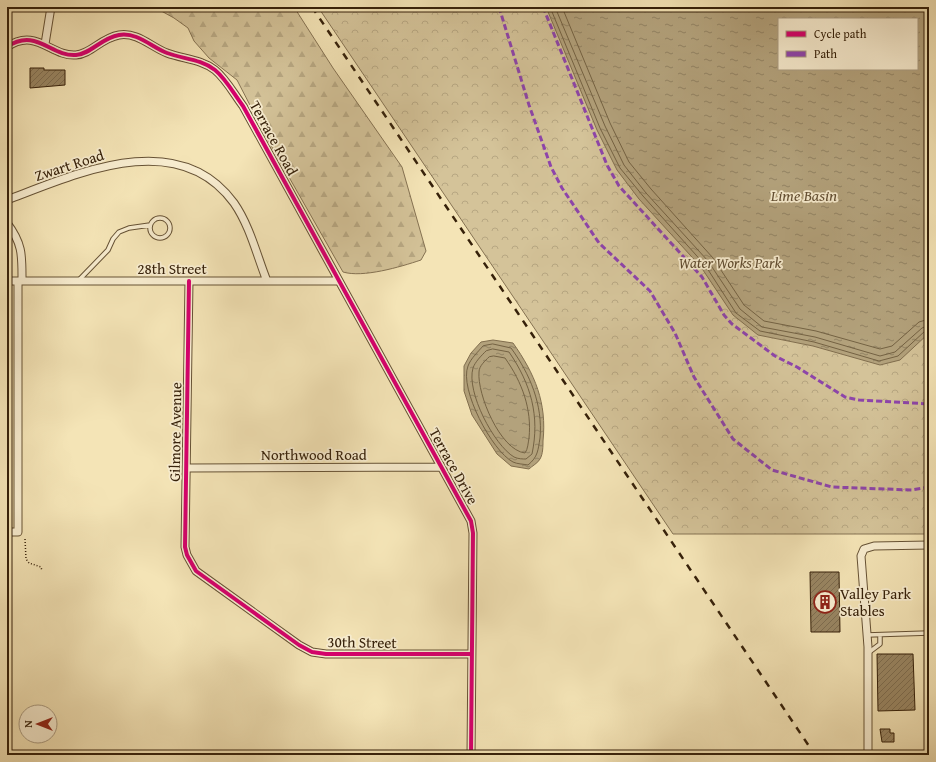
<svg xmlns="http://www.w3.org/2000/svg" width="936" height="762" font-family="'Gentium Book Plus',serif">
<defs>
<pattern id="forest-firs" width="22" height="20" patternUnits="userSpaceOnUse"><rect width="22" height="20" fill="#d4c399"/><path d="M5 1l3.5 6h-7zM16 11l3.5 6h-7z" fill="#b7a782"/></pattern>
<pattern id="park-crowns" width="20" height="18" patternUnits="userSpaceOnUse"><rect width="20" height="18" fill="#d4c399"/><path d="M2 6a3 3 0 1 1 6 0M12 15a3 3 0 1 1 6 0" fill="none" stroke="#b7a782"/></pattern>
<pattern id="water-ripples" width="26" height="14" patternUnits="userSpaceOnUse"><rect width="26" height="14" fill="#b3a27c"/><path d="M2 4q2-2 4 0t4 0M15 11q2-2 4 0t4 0" fill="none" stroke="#928464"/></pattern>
<pattern id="building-hatch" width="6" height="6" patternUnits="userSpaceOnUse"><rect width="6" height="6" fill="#998663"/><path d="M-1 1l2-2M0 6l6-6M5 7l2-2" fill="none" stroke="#7e6d50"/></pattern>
</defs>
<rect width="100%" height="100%" fill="#f4e4b6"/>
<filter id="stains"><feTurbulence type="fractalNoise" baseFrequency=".005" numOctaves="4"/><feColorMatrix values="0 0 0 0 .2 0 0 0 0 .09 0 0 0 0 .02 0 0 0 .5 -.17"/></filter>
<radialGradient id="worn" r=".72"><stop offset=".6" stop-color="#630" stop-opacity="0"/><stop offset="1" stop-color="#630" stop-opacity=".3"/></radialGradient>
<path fill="url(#forest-firs)" stroke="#857252" d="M154,7H294L333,68L402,167L426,251L421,260C400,267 363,278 343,272L269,142L237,80L209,58L194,41L188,28L174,18Z"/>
<path fill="url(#park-crowns)" stroke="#857252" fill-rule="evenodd" d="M318,7H929V534H673ZM779,19H917V69H779Z"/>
<path fill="url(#water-ripples)" stroke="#816e4e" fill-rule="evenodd" d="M546,7H929V333L900,360L880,365L813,346L758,335L733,315L701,267L639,199L617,170L597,130ZM779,19H917V69H779Z
M493,340L513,343C535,374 547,403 543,441C543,446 543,454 540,459C538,463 532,466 529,469L511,466L497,454L472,415L464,391V366L471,353L481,342Z"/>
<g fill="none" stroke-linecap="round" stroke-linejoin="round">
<path stroke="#746243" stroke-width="1" d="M550,7L600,128L620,168L643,196L705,265L736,313L760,331L814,342L879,361L898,356L925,331L929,330
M555,7L605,126L624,165L646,193L708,261L740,309L762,327L815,337L880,356L895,352L922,328L929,325
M562,7L610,123L629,162L651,189L713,258L744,305L764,321L816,331L880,349L892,346L919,322L929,319
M493,344L511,348C530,374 543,405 540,438C538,450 538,457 528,465C523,464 517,464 513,462C492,451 459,389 468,366C471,358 478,352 483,346Z
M493,349L509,352C531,384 540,416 532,454L526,459C523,459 518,459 514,457C494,445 466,392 473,368C475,362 481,356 486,351Z
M494,356L505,358C522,382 532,409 529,438C528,443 528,449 525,453C500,450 477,394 479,372C479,366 485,361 489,357Z"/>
</g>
<path fill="url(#building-hatch)" stroke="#36210a" d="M30,68H44V70H65V85L30,88Z
M810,572H839L840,632H811Z
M877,654H913L915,710L878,711Z
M880,729H890V733H894V742H882Z"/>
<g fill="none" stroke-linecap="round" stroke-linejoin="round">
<g stroke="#665235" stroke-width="5.5">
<path id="service" d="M150 228a10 10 0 1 1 20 0a10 10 0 1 1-20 0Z
M79,280L108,250L113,239L119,232L129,228L150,225
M867,635L929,633
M868,653L880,644V635"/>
</g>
<g stroke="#665235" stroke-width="9">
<path id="minor" d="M45,44L51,7
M7,47C36,27 51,57 76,55C91,54 101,38 119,35C138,32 151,47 167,53C183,59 201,59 215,70C226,79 234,94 243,106L471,521L473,533L471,755
M7,200C76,174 178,126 234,203C250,226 257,256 267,281
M7,223C23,244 22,256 22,281
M7,281H337
M189,281L185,547L187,555L196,571L299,645L312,652L326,654H471
M187,468L441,467
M7,532H18V281
M868,755V647L861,556L864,549L874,546L929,545"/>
</g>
<path stroke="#36210a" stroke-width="1.5" stroke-dasharray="1 2" stroke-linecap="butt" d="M25,539L26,559L29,563L41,567L42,571"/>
<use href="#service" stroke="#f8edd0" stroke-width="3.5"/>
<use href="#minor" stroke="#f8edd0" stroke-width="7"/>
<path stroke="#36210a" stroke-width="2.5" stroke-dasharray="7 7" stroke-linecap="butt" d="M312,7L815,755"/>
<path stroke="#8e44ad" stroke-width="3" stroke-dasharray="6 3" stroke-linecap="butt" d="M499,7L529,105L551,167L562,188L599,243L650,291L675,333L694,377L733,439L772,470L832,487L912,490L929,487
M543,7L607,165L619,186L702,277L724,315L732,324L775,356L797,367L845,397L859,400L929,404"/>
<g stroke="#f8edd0" stroke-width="6">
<path id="cycleway" d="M7,47C36,27 51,57 76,55C91,54 101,38 119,35C138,32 151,47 167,53C183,59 201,59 215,70C226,79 234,94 243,106L471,521L473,533L471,755
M189,281L185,547L187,555L196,571L299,645L312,652L326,654H471"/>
</g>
<use href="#cycleway" stroke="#d6006c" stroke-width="4"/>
</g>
<defs>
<g id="building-ring" transform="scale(1.15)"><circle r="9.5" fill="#f8edd0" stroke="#8f2418" stroke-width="1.5"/><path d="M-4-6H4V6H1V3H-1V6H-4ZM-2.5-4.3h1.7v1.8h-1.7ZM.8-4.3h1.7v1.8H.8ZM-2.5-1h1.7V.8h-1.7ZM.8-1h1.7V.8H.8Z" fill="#8f2418"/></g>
</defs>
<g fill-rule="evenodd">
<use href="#building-ring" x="825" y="602"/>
</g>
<g text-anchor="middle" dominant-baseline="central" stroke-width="3.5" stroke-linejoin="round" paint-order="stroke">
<g font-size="15" fill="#36210a" stroke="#f8edd0">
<text transform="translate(274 138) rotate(61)">Terrace Road</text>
<text transform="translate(69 165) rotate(-18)">Zwart Road</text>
<text x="172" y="268">28th Street</text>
<text transform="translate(175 432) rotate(-89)">Gilmore Avenue</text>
<text x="314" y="454">Northwood Road</text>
<text transform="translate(454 466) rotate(61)">Terrace Drive</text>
<text transform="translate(362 642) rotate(1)">30th Street</text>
</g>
<g font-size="15" font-style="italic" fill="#5e4a2e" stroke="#f8edd0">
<text x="730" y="262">Water Works Park</text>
</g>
<g font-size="15" fill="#36210a" stroke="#f8edd0" text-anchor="start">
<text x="840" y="593">Valley Park<tspan x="840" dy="17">Stables</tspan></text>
</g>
<g font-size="16" font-style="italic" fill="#624e32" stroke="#f8edd0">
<text x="804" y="195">Lime Basin</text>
</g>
</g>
<rect width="936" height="762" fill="none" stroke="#f4e4b6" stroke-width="24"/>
<rect x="8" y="8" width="920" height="746" fill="none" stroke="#36210a" stroke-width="2"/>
<rect x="12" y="12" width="912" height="738" fill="none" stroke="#36210a"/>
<rect x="778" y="18" width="140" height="52" fill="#f8edd0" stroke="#aa9b81"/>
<rect x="786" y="31" width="20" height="6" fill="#d6006c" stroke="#aa9b81"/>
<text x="814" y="38" font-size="12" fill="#36210a">Cycle path</text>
<rect x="786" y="51" width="20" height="6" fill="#8e44ad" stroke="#aa9b81"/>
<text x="814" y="58" font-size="12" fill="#36210a">Path</text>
<g transform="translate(38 724) rotate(270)"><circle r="19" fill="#f8edd0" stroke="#aa9b81"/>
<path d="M0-3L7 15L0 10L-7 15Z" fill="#8f2418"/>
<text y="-6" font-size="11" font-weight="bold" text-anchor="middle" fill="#36210a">N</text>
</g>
<rect width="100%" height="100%" filter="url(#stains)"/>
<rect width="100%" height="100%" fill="url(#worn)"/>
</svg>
